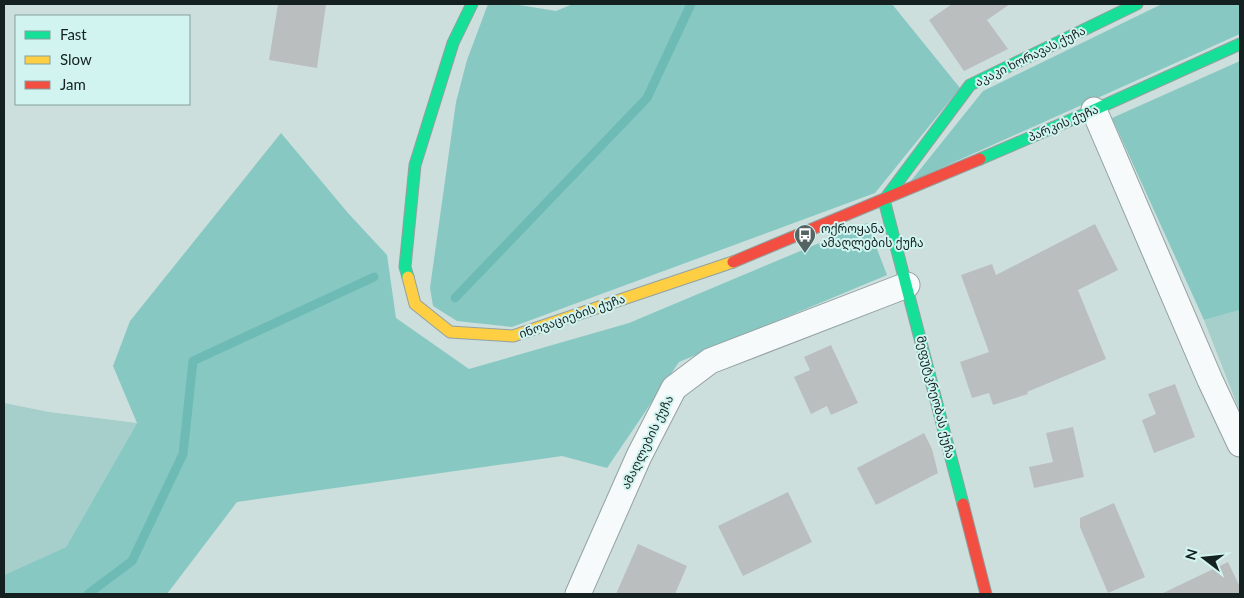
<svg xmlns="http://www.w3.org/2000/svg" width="1244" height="598" font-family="Lato,'Noto Sans Georgian',sans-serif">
<rect width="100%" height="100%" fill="#ccdfdd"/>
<path fill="#a6ceca" d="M1240,310V412L1204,320Z
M4,403L49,412L137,423L66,547L4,575Z"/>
<path fill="#88c8c3" d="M488,4H513L556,11L573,4H892L960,88L875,193L512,327L457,321L433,306L430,288L456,102L467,60Z
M1162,4H1240V34L910,182L983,91Z
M1240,61V310L1204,320L1112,118Z
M281,133L348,213L387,255L396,318L469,369L629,323L867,223L887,275L679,362L607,468L562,456L237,502L167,594H4V575L66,547L137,423L113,366L130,321Z"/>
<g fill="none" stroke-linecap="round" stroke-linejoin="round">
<path stroke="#6ebbb5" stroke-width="9" d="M455,298L647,98L691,4
M88,594L132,561L183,454L193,361L374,277"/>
</g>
<path fill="#bbbebe" d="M278,4H326L317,68L269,60Z
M952,4H1010L987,20L1008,49L964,71L929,20Z
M1095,224L1118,270L1078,290L1106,359L1027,392L1028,394L993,405L989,393L972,398L960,362L989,352L961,275L992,264L996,275Z
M831,345L858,403L831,415L827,406L811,414L794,377L810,370L804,357Z
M1175,384L1195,437L1154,453L1142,420L1156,414L1148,394Z
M1073,427L1084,477L1034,488L1029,467L1053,462L1046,433Z
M924,433L932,449L938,473L876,505L857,468Z
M788,492L812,542L743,576L718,526Z
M1114,503L1145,577L1108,593L1080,527V518Z
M638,544L687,566L675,594H616Z
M1228,562L1240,587V594H1161Z"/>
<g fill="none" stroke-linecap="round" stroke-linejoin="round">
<g stroke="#92a1a0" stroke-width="27">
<path id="street" d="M1094,110L1210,380L1240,444
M578,594L639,456L674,388L710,361L907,285"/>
</g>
<g stroke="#92a1a0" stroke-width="13">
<path id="fast" d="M980,159L1094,110L1240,44
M885,199L970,85L1137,4
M884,200L963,504
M408,277L405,267L415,165L453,43L472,4"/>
</g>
<g stroke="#92a1a0" stroke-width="13">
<path id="slow" d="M408,277L415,304L450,332L513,336L733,262"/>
</g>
<g stroke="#92a1a0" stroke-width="13">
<path id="jam" d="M733,262L980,159
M963,504L986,594"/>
</g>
<use href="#street" stroke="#f7fafa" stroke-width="25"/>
<use href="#fast" stroke="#16e098" stroke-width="11"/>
<use href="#slow" stroke="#ffcf43" stroke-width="11"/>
<use href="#jam" stroke="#f24e42" stroke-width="11"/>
</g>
<defs>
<g id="bus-pin" transform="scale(1.125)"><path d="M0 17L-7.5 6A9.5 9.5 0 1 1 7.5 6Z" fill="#546462" stroke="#d1f4f0"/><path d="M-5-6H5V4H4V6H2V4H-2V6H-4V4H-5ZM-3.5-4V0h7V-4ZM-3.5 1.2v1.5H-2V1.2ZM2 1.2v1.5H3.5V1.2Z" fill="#fff"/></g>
</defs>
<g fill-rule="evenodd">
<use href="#bus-pin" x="805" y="235"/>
</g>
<g text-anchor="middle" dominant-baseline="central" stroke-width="4" stroke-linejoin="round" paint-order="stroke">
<g font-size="12" fill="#142120" stroke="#d1f4f0">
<text transform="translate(1030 56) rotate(-26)">აკაკი ხორავას ქუჩა</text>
<text transform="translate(1063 123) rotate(-23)">პარკის ქუჩა</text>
<text transform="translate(572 316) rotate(-19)">ინოვაციების ქუჩა</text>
<text transform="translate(936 397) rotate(76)">მეფუტკრეობას ქუჩა</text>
<text transform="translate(647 442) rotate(-64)">ამაღლების ქუჩა</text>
</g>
<g font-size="12" fill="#142120" stroke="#d1f4f0" text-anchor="start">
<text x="821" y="228">ოქროყანა<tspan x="821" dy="14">ამაღლების ქუჩა</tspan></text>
</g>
</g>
<rect width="1244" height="598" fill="none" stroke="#142120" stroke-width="10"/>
<rect x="15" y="15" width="175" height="90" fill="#d1f4f0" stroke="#85a09d"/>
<rect x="25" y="31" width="25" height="8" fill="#16e098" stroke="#85a09d"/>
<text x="60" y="40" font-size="15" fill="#142120">Fast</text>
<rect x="25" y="56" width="25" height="8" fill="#ffcf43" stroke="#85a09d"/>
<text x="60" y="65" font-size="15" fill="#142120">Slow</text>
<rect x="25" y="81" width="25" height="8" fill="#f24e42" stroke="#85a09d"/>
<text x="60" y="90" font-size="15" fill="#142120">Jam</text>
<g transform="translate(1204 558) rotate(286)" stroke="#d1f4f0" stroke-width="4" paint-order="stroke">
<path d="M0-4L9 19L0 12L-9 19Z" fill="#142120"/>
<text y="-8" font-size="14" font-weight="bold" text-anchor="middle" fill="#142120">N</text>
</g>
</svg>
